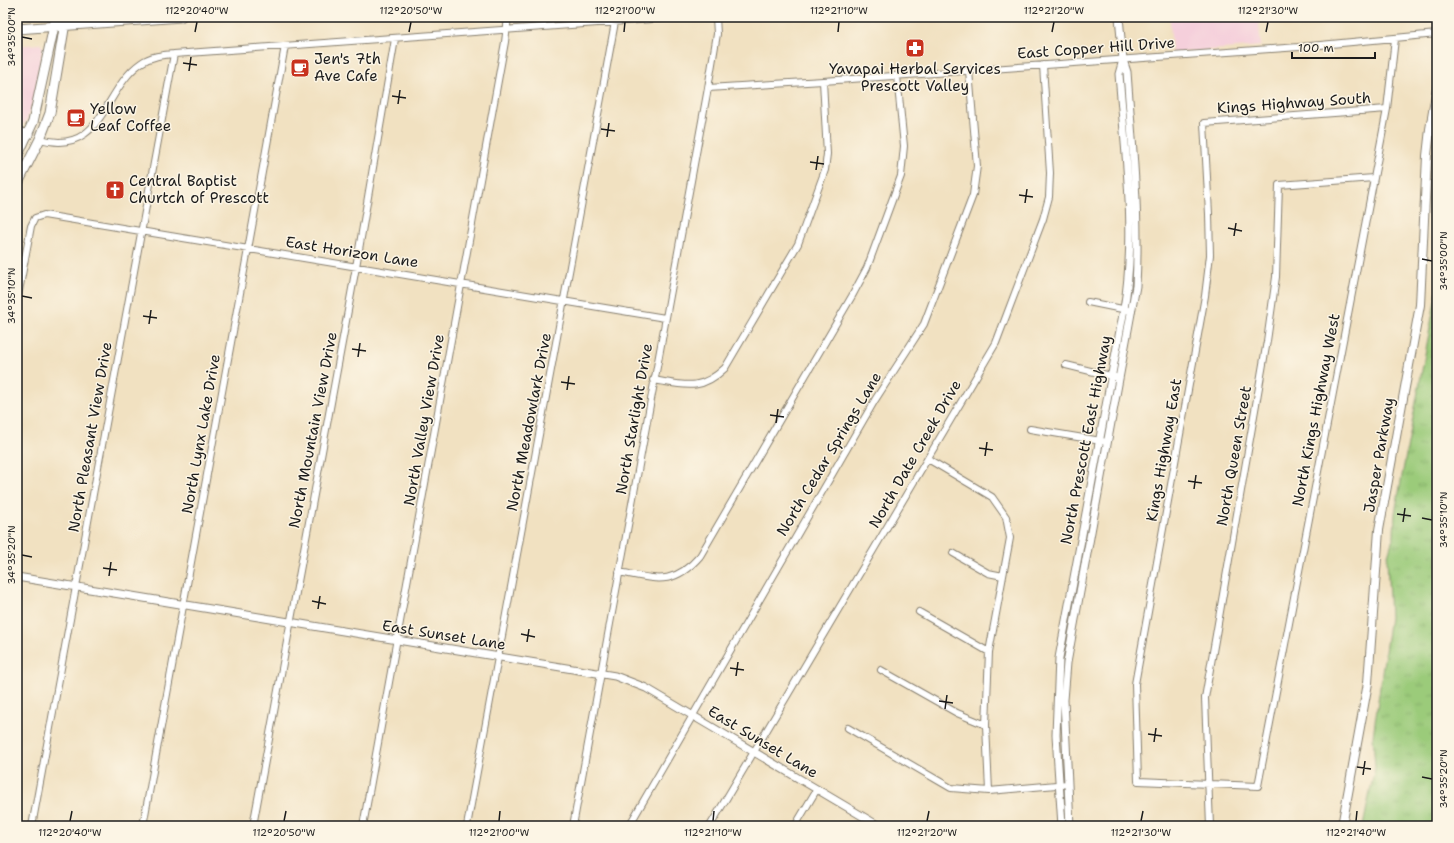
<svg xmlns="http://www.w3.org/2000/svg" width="1454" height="843" font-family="'Shantell Sans',sans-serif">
<defs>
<pattern id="grass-tufts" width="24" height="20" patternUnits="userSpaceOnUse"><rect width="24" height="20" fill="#9bcb7a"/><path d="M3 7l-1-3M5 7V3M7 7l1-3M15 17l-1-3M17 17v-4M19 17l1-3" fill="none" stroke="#85ae69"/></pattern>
</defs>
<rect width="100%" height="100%" fill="#fcf5e5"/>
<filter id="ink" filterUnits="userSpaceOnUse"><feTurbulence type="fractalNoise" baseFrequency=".025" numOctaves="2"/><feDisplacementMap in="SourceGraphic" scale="8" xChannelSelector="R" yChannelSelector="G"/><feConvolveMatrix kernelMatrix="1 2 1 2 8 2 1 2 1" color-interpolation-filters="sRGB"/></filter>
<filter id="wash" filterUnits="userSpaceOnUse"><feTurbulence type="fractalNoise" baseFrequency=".012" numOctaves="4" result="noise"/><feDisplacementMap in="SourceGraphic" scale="16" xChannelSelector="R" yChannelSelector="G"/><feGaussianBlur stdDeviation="0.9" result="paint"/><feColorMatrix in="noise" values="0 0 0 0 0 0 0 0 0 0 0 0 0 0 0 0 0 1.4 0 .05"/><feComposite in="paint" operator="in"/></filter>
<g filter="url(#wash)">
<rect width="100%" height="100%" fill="#f1e1c1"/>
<path fill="#f5cfdb" d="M1170,17H1258L1261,46L1172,53Z
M40,44L43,47L34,99L28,118L24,124L17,122V46Z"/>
<path fill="url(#grass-tufts)" stroke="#5c744b" d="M1437,291V826H1363L1375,768L1373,736L1390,617L1387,559L1394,535L1395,513Z"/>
</g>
<g filter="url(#ink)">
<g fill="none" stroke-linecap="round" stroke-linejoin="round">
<g stroke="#867e6e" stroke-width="8">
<path id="minor" d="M708,88L823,81L1299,47L1437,34
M1387,109L1204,123L1209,214L1210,255L1205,296L1135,684L1138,781L1258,786L1374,178L1387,109L1395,39
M40,139C103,157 103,89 141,63C151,56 162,55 174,54L679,17
M17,302L31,226L35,218L44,215L665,318
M1088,302L1132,311
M1066,365L1119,378
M653,380C684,385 700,392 725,368L798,244L825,170L827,154L823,81
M1030,429L1107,442
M928,459L992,497L1006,517L1010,538L989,652L986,725L989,791
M953,553L988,573L1003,576
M619,572C656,579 673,587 700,556L852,296L867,268L901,176L904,146L897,76
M919,612L989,652
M881,670L957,713L986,725
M848,728L951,788L989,791L1068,784
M32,826L174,54
M143,826L285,46
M253,826L356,267L395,39
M363,826L505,42L508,17
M467,826L615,22
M573,826L708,88L717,34L716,17
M629,826L875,400L924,324L973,195L977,166L969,71
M710,826L996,343L1043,219L1049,197L1050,173L1043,65
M795,826L817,789
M1210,826L1205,698L1267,341L1276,277L1279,185L1374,178"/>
</g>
<g stroke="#867e6e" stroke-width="9">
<path id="tertiary" d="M17,130L29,135
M17,577L615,676L646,688L879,826
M1062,826L1056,735L1059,658L1124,309C1137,231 1125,152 1119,74L1123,60
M1070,826L1064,700L1067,663L1136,286C1140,214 1132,144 1127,72L1123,60L1119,17"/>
</g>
<g stroke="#867e6e" stroke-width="10">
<path id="secondary" d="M1342,826L1368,683L1379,530L1420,305L1427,156L1430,129L1437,88"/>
</g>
<g stroke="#867e6e" stroke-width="11">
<path id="primary" d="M17,29L181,17
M17,157L33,122L56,17
M17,185L40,139L50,113L66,17"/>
</g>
<use href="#minor" stroke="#fff" stroke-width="6"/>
<use href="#tertiary" stroke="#fff" stroke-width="7"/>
<use href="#secondary" stroke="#fff" stroke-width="8"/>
<use href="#primary" stroke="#fff" stroke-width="9"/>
</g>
</g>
<path fill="none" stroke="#1c1c1c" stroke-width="1.5" d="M195,32L197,22M409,32L411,22M624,32L625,22M838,32L839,22M1052,32L1054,22M1266,32L1268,22M22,37L32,39M183,63L197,65M189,71L191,57M392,96L406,98M398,104L400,90M601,129L615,131M607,137L609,123M810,162L824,164M816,170L818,156M1019,195L1033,197M1025,203L1027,189M1228,228L1242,231M1234,236L1236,223M1422,259L1432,261M22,296L32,298M143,316L157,318M149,324L151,310M352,349L366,351M358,357L360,343M561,382L575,384M567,390L569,376M770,415L784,417M776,423L778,409M979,448L993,450M985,456L987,442M1188,481L1202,483M1194,489L1196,475M1397,514L1411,516M1422,518L1432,520M1403,522L1405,508M22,555L32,557M103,568L117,570M109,576L111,562M312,601L326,604M318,609L320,596M521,634L535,637M527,642L529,629M730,668L744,670M736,676L738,662M939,701L953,703M945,709L947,695M1148,734L1162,736M1154,742L1156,728M1357,767L1371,769M1363,775L1365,761M1422,777L1432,779M70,821L72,811M284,821L286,811M499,821L500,811M713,821L714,811M927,821L929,811M1141,821L1143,811M1356,821L1357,811"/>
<defs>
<g id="pharmacy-square" transform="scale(1)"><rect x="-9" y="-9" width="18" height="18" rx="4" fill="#c8321e" stroke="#fcf5e5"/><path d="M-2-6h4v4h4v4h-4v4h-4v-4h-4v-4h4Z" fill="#fff"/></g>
<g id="cafe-square" transform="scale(1)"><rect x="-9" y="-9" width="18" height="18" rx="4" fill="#c8321e" stroke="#fcf5e5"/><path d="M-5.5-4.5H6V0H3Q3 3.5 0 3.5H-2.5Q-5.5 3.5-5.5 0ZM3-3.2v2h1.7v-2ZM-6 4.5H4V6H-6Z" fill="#fff"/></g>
<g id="church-square" transform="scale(1)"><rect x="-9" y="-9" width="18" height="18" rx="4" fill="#c8321e" stroke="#fcf5e5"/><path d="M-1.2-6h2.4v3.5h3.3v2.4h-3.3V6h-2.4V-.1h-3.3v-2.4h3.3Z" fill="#fff"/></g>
</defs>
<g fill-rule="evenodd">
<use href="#pharmacy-square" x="915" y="48"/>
<use href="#cafe-square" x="300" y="68"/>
<use href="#cafe-square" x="76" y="118"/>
<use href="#church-square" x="115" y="190"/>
</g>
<g text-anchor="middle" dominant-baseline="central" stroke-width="3" stroke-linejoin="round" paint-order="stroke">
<g font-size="15" fill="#1c1c1c" stroke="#fcf5e5">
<text transform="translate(1096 48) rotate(-4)">East Copper Hill Drive</text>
<text transform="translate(1294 103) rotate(-4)">Kings Highway South</text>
<text transform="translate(352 252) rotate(9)">East Horizon Lane</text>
<text transform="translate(1316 410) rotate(-79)">North Kings Highway West</text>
<text transform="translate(634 419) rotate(-80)">North Starlight Drive</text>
<text transform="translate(424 420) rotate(-80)">North Valley View Drive</text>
<text transform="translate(529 422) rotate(-79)">North Meadowlark Drive</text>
<text transform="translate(313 430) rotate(-79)">North Mountain View Drive</text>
<text transform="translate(201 434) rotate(-80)">North Lynx Lake Drive</text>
<text transform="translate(90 437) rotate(-80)">North Pleasant View Drive</text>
<text transform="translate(1086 440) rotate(-79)">North Prescott East Highway</text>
<text transform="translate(1164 450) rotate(-80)">Kings Highway East</text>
<text transform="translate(829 454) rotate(-59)">North Cedar Springs Lane</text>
<text transform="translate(915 454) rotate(-60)">North Date Creek Drive</text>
<text transform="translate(1379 455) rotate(-80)">Jasper Parkway</text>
<text transform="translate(1234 456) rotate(-80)">North Queen Street</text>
<text transform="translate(444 635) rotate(9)">East Sunset Lane</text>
<text transform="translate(763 742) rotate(31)">East Sunset Lane</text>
</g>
<g font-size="15" fill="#1c1c1c" stroke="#fcf5e5" text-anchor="start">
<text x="314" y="59">Jen's 7th<tspan x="314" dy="17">Ave Cafe</tspan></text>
<text x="915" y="69" text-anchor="middle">Yavapai Herbal Services<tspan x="915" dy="17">Prescott Valley</tspan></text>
<text x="90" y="109">Yellow<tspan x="90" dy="17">Leaf Coffee</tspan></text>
<text x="129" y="181">Central Baptist<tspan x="129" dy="17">Churtch of Prescott</tspan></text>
</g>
</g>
<rect width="1454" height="843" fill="none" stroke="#fcf5e5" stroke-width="44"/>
<path d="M1292 52v6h83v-6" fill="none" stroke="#1c1c1c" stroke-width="2"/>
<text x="1298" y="52" font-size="12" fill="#1c1c1c" stroke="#fcf5e5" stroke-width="3" paint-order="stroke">100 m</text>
<rect x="22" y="22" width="1410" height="799" fill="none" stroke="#1c1c1c" stroke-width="1.5"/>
<g font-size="10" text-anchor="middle" fill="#1c1c1c">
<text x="197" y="14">112°20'40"W</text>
<text x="411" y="14">112°20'50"W</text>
<text x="625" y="14">112°21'00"W</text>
<text x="839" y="14">112°21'10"W</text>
<text x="1054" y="14">112°21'20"W</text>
<text x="1268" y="14">112°21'30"W</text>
<text transform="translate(11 37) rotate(-90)" y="4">34°35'00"N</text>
<text transform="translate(1443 261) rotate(-90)" y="4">34°35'00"N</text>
<text transform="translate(11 296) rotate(-90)" y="4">34°35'10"N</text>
<text transform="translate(1443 520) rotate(-90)" y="4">34°35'10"N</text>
<text transform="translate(11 555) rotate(-90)" y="4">34°35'20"N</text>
<text transform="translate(1443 779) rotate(-90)" y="4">34°35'20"N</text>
<text x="70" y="836">112°20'40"W</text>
<text x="284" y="836">112°20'50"W</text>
<text x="499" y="836">112°21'00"W</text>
<text x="713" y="836">112°21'10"W</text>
<text x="927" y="836">112°21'20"W</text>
<text x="1141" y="836">112°21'30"W</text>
<text x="1356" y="836">112°21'40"W</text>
</g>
</svg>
